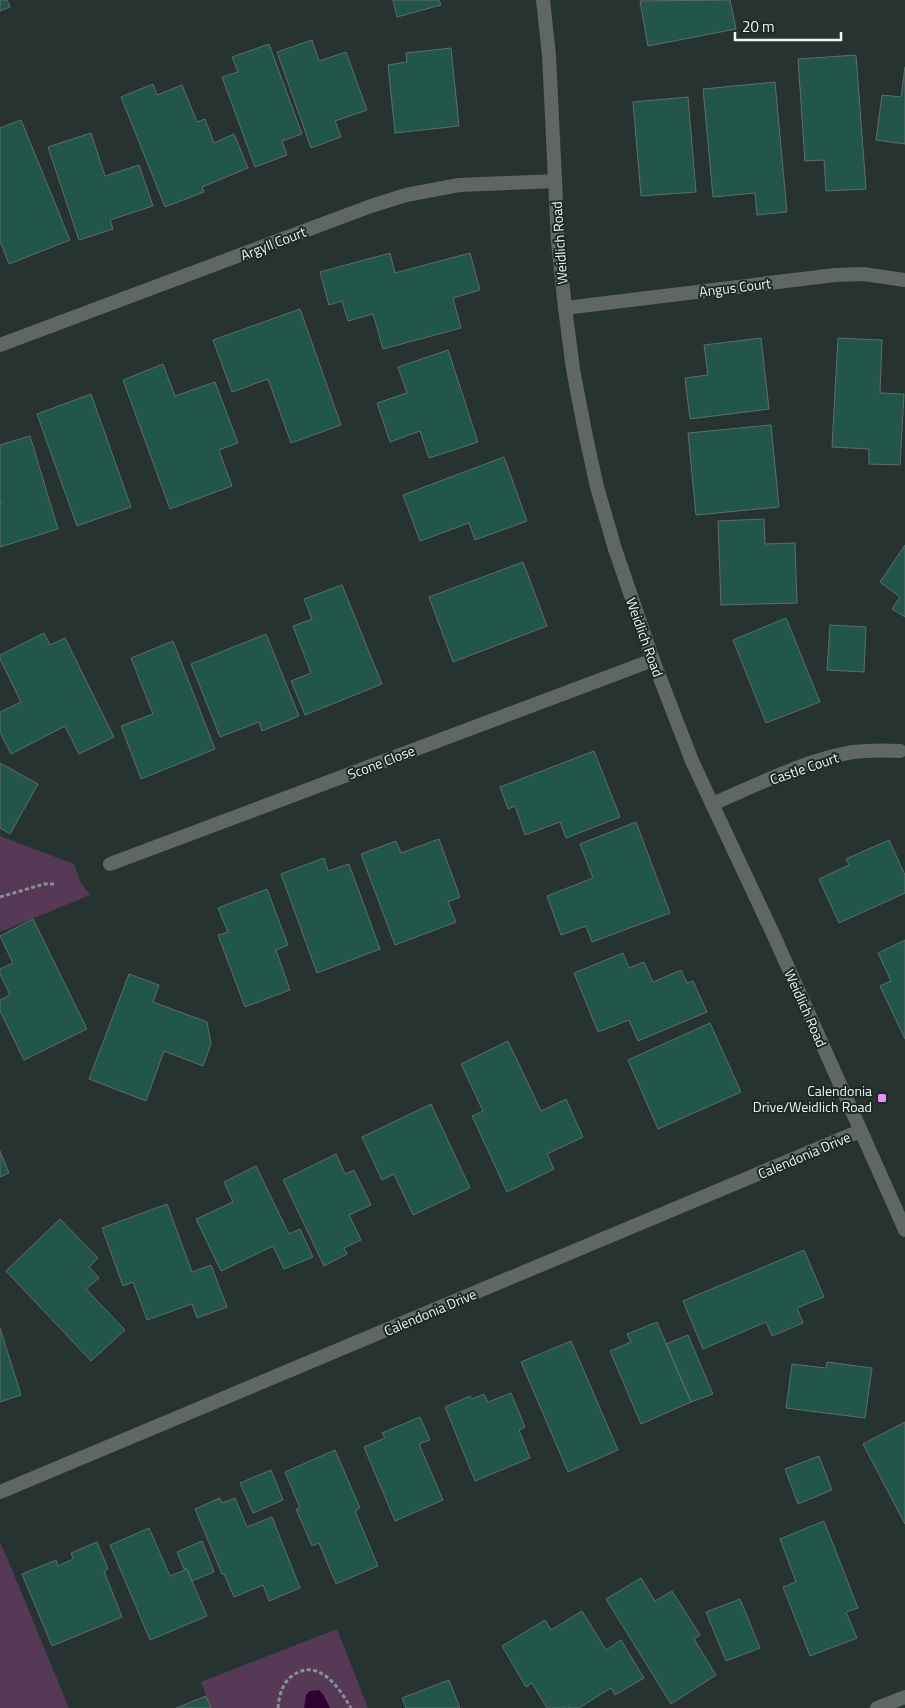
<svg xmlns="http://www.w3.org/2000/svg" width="905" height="1708" font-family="'Titillium Web',sans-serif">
<rect width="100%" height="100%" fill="#263330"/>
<path fill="#553957" d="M0,836L74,864L80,881L90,895L0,932Z
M0,1542L8,1560L69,1708H0Z
M337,1629L368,1708H211L201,1682Z"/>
<path fill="#2d0132" d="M319,1690L324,1696L330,1708H304L306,1695L310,1691Z"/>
<path fill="#22564a" stroke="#5f6d69" d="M0,0H7L10,7L0,11Z
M393,0H439L441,5L397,17Z
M730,0L736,29L648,46L640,1Z
M312,40L319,61L346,52L367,110L335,121L341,137L311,148L277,52Z
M269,44L302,134L282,141L287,155L255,167L222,77L238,72L232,57Z
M451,48L459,126L395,133L388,65L407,62L406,53Z
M856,55L866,189L826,191L824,160L805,161L798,59Z
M905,67V144L876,140L882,95L901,97Z
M775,82L787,212L757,215L755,193L713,197L703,89Z
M153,84L157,95L182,85L197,122L205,119L214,143L234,134L248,168L202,187L204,192L165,207L121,97Z
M688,97L696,192L641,196L633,102Z
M21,120L70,240L9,264L0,241V128Z
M91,133L105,176L139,165L153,206L110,220L113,229L79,240L48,147Z
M390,253L395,273L470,253L480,290L453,298L461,328L383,349L373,314L348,321L342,301L329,305L320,272Z
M300,309L341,425L291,443L268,379L232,392L213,340Z
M761,338L769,409L690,419L685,378L708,375L704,345Z
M838,338L882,340L880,393L904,394L900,465L869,464V449L832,447Z
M448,350L478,442L429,458L420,431L390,442L377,403L407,393L398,367Z
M163,364L175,396L215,382L238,443L219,450L232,486L170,509L123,380Z
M91,394L131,507L77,526L37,414Z
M771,425L779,507L696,515L688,433Z
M30,436L58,529L0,547V504H1L0,499V445Z
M504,457L527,521L475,540L469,523L420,541L403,495Z
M764,519L765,544L795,543L797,603L721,605L718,521Z
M905,545V617L892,609L900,597L880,582Z
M523,562L547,626L453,662L429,597Z
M342,585L382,684L305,715L291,681L311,673L293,626L312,619L304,599Z
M786,618L820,702L766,723L733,640Z
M830,625L866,627L864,672L827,670Z
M44,633L50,645L65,638L114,737L79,754L65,726L11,754L0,732V712L21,702L0,659V655Z
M266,634L299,716L262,731L259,722L220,737L191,664Z
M173,641L215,749L141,779L121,726L153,714L131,658Z
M594,751L620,817L566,838L560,822L525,835L515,806L508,809L500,787Z
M0,763L38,784L10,834L0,828Z
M636,822L670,913L592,942L586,926L561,935L547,896L593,878L580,844Z
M439,839L460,897L448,902L456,922L395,945L361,854L396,841L401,853Z
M889,840L905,875V893L839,923L819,879L849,865L846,859Z
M324,858L328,871L349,864L380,949L317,973L281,874Z
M267,889L288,945L276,950L290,990L245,1007L218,935L228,932L218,908Z
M33,919L87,1029L24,1060L0,1011V1000L10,995L0,974V969L13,963L0,936Z
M905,940V1039L880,986L891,981L878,953Z
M623,953L629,968L644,962L653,982L681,970L687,983L693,981L707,1012L638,1041L629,1020L598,1032L574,973Z
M129,974L159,985L153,1002L207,1022L211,1044L203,1066L164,1051L146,1101L89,1079Z
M710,1023L741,1092L658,1129L628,1060Z
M508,1041L541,1111L566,1099L583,1137L547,1154L554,1169L507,1192L472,1116L483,1111L461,1064Z
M431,1104L470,1188L413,1215L394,1174L382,1180L362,1137Z
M0,1151L9,1173L0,1177Z
M336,1154L345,1174L354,1170L371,1205L349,1215L361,1240L344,1248L347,1254L324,1266L283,1180Z
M256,1166L289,1234L300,1229L313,1257L284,1269L273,1246L221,1271L196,1219L233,1202L224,1182Z
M167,1204L192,1272L211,1265L227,1307L197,1318L192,1304L147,1320L133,1282L123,1286L102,1228Z
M60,1219L98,1258L89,1267L99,1278L86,1289L125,1330L91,1361L6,1271Z
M804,1250L824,1297L797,1308L803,1323L772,1336L766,1322L703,1349L683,1301Z
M657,1322L691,1402L641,1424L610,1351L631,1342L627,1334Z
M0,1328L21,1395L0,1402Z
M688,1335L713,1394L691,1402L666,1344Z
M571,1341L618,1450L568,1472L521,1362Z
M827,1362L872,1368L865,1418L786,1408L792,1364L826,1368Z
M511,1393L525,1427L519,1430L530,1458L475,1481L445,1407L470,1396L472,1399L484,1394L488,1402Z
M420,1417L430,1440L419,1444L443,1500L395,1521L364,1447L385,1438L382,1433Z
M905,1422V1524L863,1444Z
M335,1450L360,1508L355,1511L378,1566L336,1584L319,1543L312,1546L296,1509L300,1508L285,1472Z
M819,1456L832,1490L798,1504L785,1469Z
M271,1470L283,1500L253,1513L240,1483Z
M220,1498L222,1503L235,1498L247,1527L272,1517L300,1588L269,1601L263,1585L234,1597L224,1574H222L195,1509Z
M824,1521L858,1608L846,1612L857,1638L810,1656L783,1587L796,1582L780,1539Z
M149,1528L170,1576L187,1569L207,1616L150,1640L110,1545Z
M202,1541L214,1572L192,1581L187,1569H184L177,1552Z
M97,1542L108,1569L104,1571L122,1617L52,1646L22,1574L56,1560L58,1566L73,1559L71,1553Z
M641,1578L655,1601L672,1591L700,1635L694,1639L716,1675L671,1704L606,1599Z
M740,1599L760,1648L726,1661L706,1612Z
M582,1611L606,1650L621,1640L644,1678L615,1695L611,1688L579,1708H569L568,1706L565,1708H547L532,1683L526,1687L502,1646L545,1620L551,1630Z
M449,1680L460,1708H406L402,1698Z
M206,1696L211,1708H176Z"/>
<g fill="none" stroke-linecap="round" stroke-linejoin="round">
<path stroke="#889390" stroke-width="3" stroke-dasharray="4 2.5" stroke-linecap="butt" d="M0,897L44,884H54
M278,1708C279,1697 282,1683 292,1676C318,1657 338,1686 351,1708"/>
<path stroke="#5f6664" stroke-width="14" d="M565,308L835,275L863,274L905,280
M0,345L371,206L406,195L459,185L555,181
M712,804C757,785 805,760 853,752C869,750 884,750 900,751
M110,864L653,660
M0,1492L860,1131
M877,1708L905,1697"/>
<path stroke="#5f6664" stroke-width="14" d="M543,0L549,55L558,242L565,308L573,369L585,432L597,487L615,549L653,660L692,761L774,936L905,1230"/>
</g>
<rect fill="#ee8bf7" stroke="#1d2926" stroke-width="2" x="877" y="1093" width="10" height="10" rx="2.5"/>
<g text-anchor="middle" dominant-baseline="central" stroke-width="4" stroke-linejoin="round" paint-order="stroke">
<g font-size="14" fill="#edf5f2" stroke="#1d2926">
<text transform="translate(273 243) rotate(-21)">Argyll Court</text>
<text transform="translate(559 243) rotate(-94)">Weidlich Road</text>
<text transform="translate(735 287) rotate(-7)">Angus Court</text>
<text transform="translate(645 637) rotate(70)">Weidlich Road</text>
<text transform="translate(381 762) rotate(-21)">Scone Close</text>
<text transform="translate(804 768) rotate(-19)">Castle Court</text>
<text transform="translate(806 1008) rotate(66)">Weidlich Road</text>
<text transform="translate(804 1155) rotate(-23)">Calendonia Drive</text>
<text transform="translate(430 1312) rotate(-23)">Calendonia Drive</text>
</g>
<g font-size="14" fill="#edf5f2" stroke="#1d2926" text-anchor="end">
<text x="872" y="1090">Calendonia<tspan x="872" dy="16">Drive/Weidlich Road</tspan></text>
</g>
</g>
<path d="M735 32v8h106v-8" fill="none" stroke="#edf5f2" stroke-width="2.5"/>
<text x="742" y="32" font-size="15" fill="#edf5f2" stroke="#1d2926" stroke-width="4" paint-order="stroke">20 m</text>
</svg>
